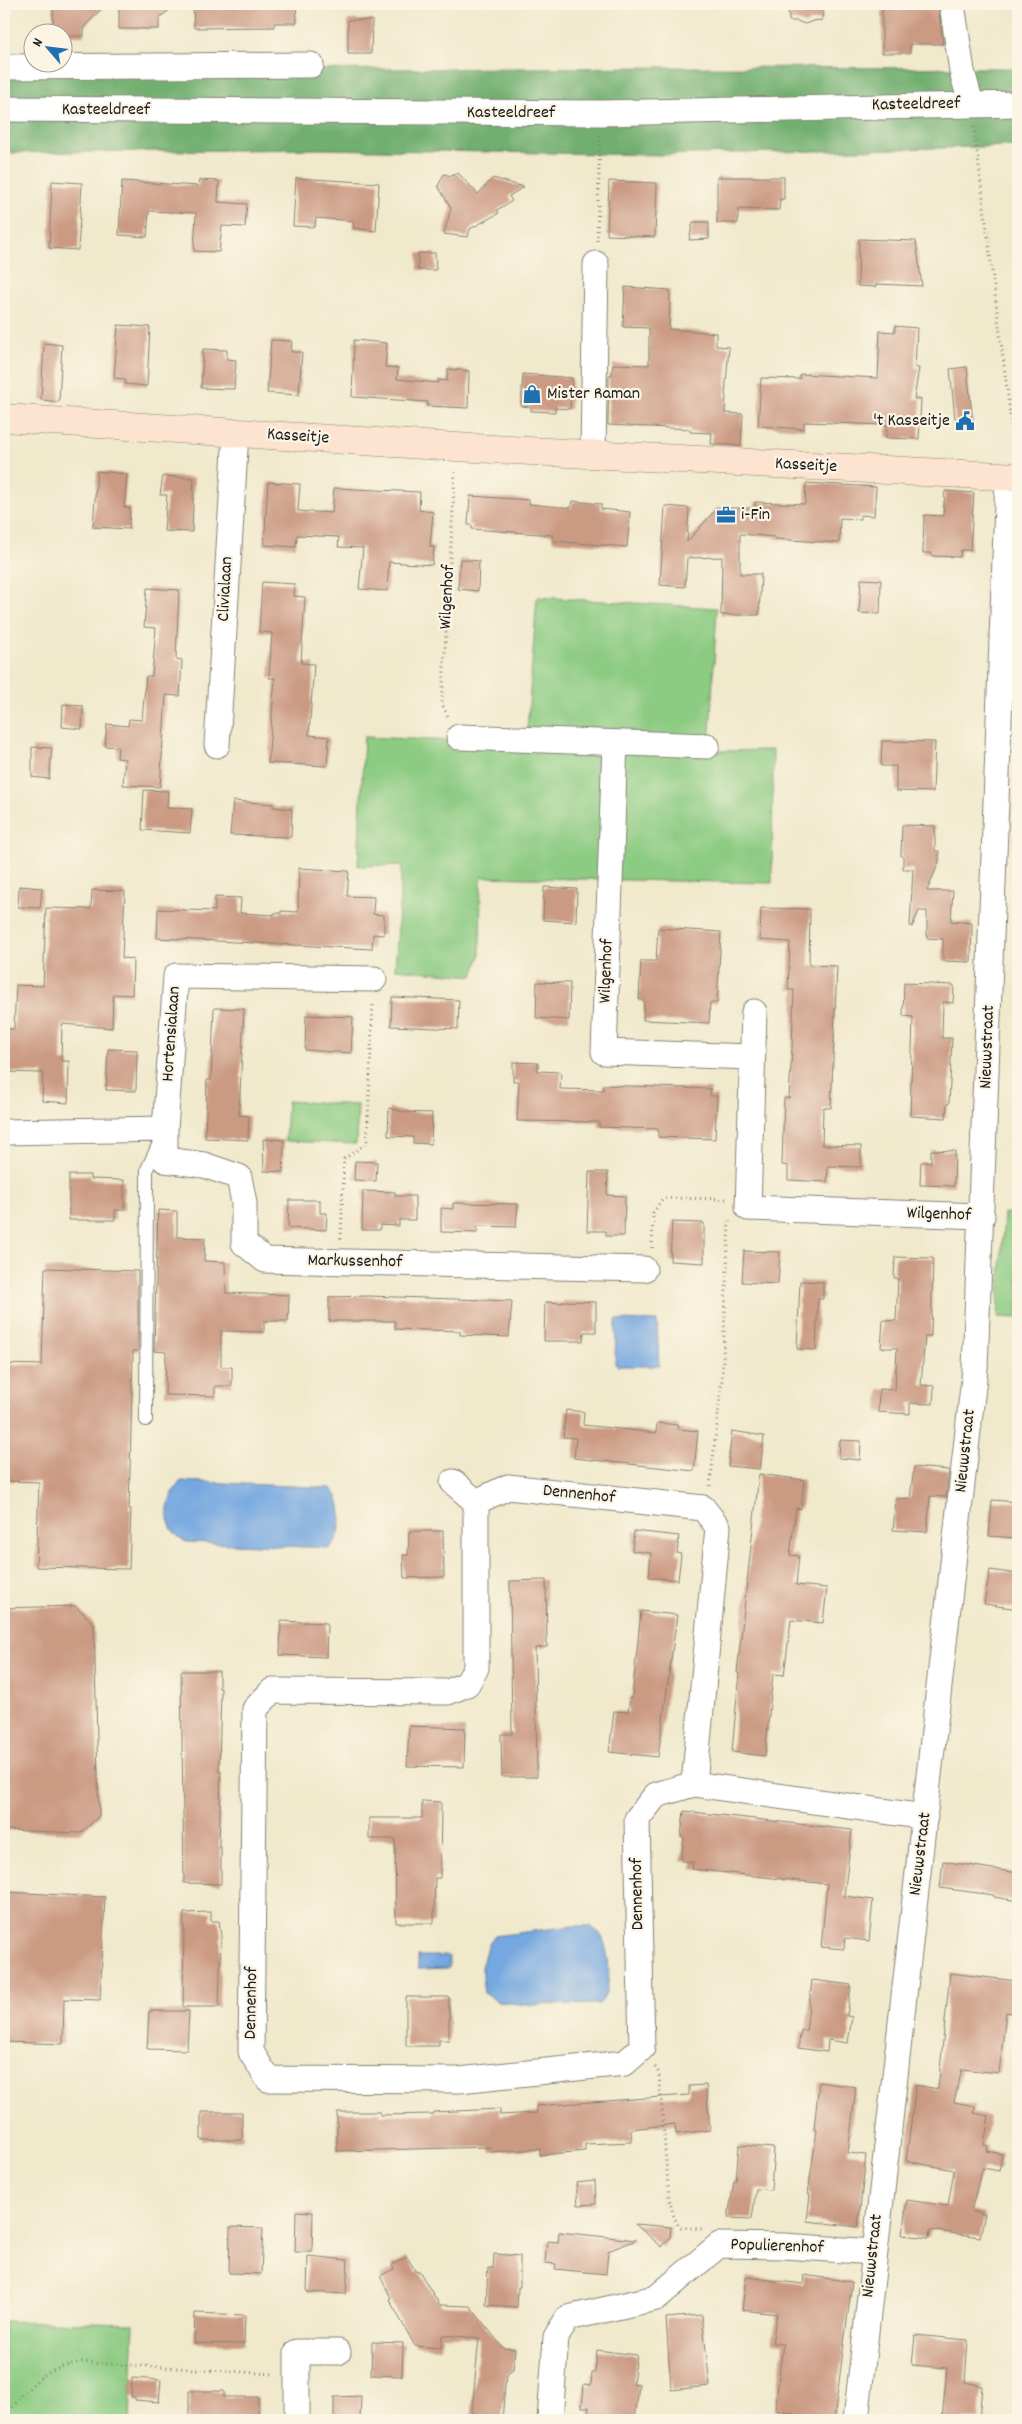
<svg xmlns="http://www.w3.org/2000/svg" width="1022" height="2424" font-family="Dekko,sans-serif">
<rect width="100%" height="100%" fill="#fcf5e5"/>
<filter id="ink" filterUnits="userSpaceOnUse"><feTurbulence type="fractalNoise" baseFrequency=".02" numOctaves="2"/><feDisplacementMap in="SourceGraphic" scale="10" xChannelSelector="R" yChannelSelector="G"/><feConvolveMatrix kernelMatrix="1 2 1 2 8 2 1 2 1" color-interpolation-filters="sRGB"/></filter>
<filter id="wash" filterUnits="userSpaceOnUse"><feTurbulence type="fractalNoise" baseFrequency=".0096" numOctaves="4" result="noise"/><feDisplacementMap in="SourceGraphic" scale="20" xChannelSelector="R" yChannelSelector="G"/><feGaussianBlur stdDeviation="1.12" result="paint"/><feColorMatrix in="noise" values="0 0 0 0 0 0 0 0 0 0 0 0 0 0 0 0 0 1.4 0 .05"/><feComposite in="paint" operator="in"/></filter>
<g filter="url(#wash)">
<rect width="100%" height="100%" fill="#f0e9cc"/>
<path fill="#8ccb82" stroke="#54744f" d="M537,597L717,608L709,751L773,750L772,883L481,877L480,956L473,976L395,969L402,865L358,866L364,737L526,744Z
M1018,750V890H1013Z
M287,1101L358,1105L356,1144L285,1141Z
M1004,1213L1018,1214V1318L998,1317Z
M4,2321L134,2324L130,2420H4Z"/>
<path fill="#71af70" stroke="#466646" d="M657,67L1018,68V146L659,155L320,149L4,153V72Z"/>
<path fill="#74a7e0" stroke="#48627e" d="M616,1320L657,1321L659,1366H617L615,1364Z
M181,1481L331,1488C345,1501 344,1536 330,1548L186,1542C161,1529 164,1500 181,1481Z
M572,1926H590C594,1929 600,1932 602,1937C610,1952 613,1993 599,2004L531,2005L499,2002L484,1993C480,1970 481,1955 494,1936Z
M418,1956H449V1968L418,1969Z"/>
<g id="blocks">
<path fill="#cb9a83" d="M53,4H106L84,27V36H62V32H53Z
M119,4H177L159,18V29H119Z
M193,4H296L297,23H274V27L194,28Z
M788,4H823L822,20L813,21L805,24L797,21H789Z
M938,5L943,44H910V53H882V9Z
M348,20H372L371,54H348Z
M458,173L478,194L493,178L524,187L509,196L512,201L497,210L499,213L470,229L468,237L444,234L451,208L438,186L444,174L451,176Z
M717,177H784V199H780L779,210L738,209V223H717Z
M296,178L379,183L376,231L353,228L354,221L316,218L315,227L293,226Z
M199,180L219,181L218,202L247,204L245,227L222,226L219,252L194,251L196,213L149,211L147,237L119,235L122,181L198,186Z
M52,181L82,183L78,250L49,248Z
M609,181L657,183L655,237L607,235Z
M693,222H709V239L689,240Z
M859,239L916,241L922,286L876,284V287L858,286Z
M418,253H435L436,270H418Z
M625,287L670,290L669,329L716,333V346L729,347L725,395L726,396L725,413L743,414L741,446L711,444L712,433L690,432V429L608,425L609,375H612L613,364L649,365V328L623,327Z
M118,325L150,327L147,386L125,384V379L114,378Z
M895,326L917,328L915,368H919L914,399H921L919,439L886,438L887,425L804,422V429L758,426L761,378L800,379V374L878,378L880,331L895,332Z
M271,340L292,341L291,352H302L299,395L267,393Z
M354,340L387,343L385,367L398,368L397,379L438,383V380L447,381L448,369L469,371L468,408L427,406L428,402L352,397Z
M44,343L62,345L59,402L41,400Z
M203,349L227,350V359L236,360L234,389L201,388Z
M967,367L973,426L956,428L950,369Z
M523,374L572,378L570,409L555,408V412L531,411V407L521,406Z
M97,471L127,474L124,507L130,508L129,529L93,527Z
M163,476L194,478L192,532L164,531L167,495H160Z
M268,482L300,484L298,511L332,513L334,488L420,492L419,510L433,512L430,547H434L432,565L389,562L387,591L359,589L363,548L338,547L339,537L297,535L296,547L264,545Z
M806,483L876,487L874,516L860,515V519L840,518L839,543L775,539V537L740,534V574H761L759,615H721L722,557L687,558L685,587L660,585L665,506L689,508L687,542L717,508H755V502L805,504Z
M945,491L974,493L970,550H961L960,557L932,556V553H923L924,515L943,516Z
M470,496L529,500V504L571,508L573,501L601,504V509L630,512L627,547L552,541L553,535L472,529V525H468Z
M460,559L479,561L478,591L458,589Z
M861,579L881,580L880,614L859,613Z
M262,582L295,584L294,596L305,597L301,663L314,664L309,735L329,737L327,766L268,763L275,678H269L272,633L259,632Z
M147,588L179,590L176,659L182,660L180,696L166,695L160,787L123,785L125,759L117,758L118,747L105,746L107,724L128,726L129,719L142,720L146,676H152L156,628L144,627Z
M63,704L83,706L82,729L62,727Z
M882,741L935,742L933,792L896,791V766H881Z
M32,747L52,748L49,779L32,777Z
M144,790L168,791L167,808L192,809L190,833L142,830Z
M233,801L273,804V807L292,809L291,837L230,835Z
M902,825L935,826V851H939V862L927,891H953L951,921L972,923L971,962L943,961V939L927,938V911H919L912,927L910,926L913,869H903V856H901Z
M299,868L349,871L347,896L374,897L373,914L384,915V935L373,934L372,949L157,938L158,909L215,911V897L241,898L240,913L274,915V913H281V911L298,912Z
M19,886L42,888L40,908L18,907Z
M544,887L577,889L576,922L543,920Z
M92,890L125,891L122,958L133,959L132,995L113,994L112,1028L62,1024L61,1061H69L68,1103L42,1101L43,1073L4,1072V1029H14L16,985L43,986L46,908L91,909Z
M761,908L810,909L809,965L837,966L831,1108H823L822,1145L861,1146V1167L828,1166L827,1182L788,1180V1166L782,1165L784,1098H789L792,1048L794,990H788L790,942L760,940Z
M658,928L721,932L717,1003H710L709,1023L643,1020L644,1000H639L641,961H656Z
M537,982L570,983L569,1020L536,1018Z
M904,983L954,985L953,1003L943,1002L942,1038H952L949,1104H947L946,1118L910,1116L913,1017L903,1016Z
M392,997L459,1000L458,1029L391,1026Z
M214,1008L244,1009L239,1115L249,1116L248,1140L205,1138L207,1080H211Z
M306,1015L353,1017L351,1053L305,1050Z
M108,1049L137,1050L136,1091L106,1090Z
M513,1062L538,1063V1071L561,1072L560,1089L603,1090V1085L711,1089L710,1096H717L715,1139L658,1137V1129L599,1127V1122L517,1121L519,1081H513Z
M389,1108L403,1112L432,1113L431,1144L413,1143V1137L388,1136Z
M263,1139L284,1140L283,1172L264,1171Z
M931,1150L955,1151L954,1186L920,1185L921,1162H931Z
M355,1161L377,1162L376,1181L354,1180Z
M589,1172H608L607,1195L625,1196L624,1236H606V1231H587Z
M69,1175H90V1179L124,1180V1210H115V1220H69Z
M363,1191L395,1192V1196H415V1220H399V1226L380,1225V1230H362Z
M289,1200H320V1213H327L326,1230L288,1228Z
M453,1203L518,1204L516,1227L477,1226V1233L441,1232V1208L453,1209Z
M158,1210L177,1211V1237L205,1238L204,1261L225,1262L226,1293L289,1295L288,1321H264V1332L221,1331V1367H232V1386H215V1396L165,1395L166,1352L154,1351Z
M672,1222L704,1223V1263L670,1261Z
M744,1251L780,1252L778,1284L742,1282Z
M895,1257L933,1258L931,1336H925L921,1385L934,1386L933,1404L910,1403V1414L878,1412L879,1389L895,1390L897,1348H881L883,1320L896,1321L898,1278H894Z
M45,1268L138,1271V1351H133L129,1509H131L129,1569L36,1567L39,1482L4,1481V1364L42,1365Z
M800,1281L823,1282V1299H818L816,1350L797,1349Z
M368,1296L512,1301L509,1337L460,1335V1331L395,1329V1321H329V1297Z
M563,1301L596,1302V1332H584L583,1341H544L545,1302L563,1303Z
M566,1410L584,1412L583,1425L656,1433L657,1423L679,1425L678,1429L698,1431L694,1471L574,1458L576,1438L563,1437Z
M732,1431L764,1436L760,1469L728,1466Z
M840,1440L861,1441L860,1460L839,1458Z
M914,1467L949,1470L946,1497L930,1496L927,1532L893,1530L896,1499L910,1498Z
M759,1474L804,1480L801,1509L796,1508L790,1555L799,1556L796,1585L827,1588L823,1623L791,1620L784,1675L773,1674L765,1756L732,1752L739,1673H737Z
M992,1500L1018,1502L1016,1538L989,1536Z
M409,1531H443L444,1577L404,1578L403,1555H408Z
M634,1531L679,1536L677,1553L681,1554L678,1580L649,1577L651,1553L632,1551Z
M990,1570L1018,1574V1609L984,1604Z
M546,1580L547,1647L535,1648L537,1777H502L501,1734H512L510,1581Z
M76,1606L94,1624L99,1816L81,1833L4,1830V1608Z
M641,1611L677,1615L658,1757L609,1752L614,1711L628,1712L630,1697L632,1698Z
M281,1621L327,1623L326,1657L280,1655Z
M181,1671H219V1688H221L219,1772H221L219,1847H221V1884L184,1883Z
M409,1726L465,1728L464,1767L407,1766Z
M422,1801L441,1802L440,1878H435L434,1923H396L395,1839H369V1818H422Z
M684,1811L852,1830L844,1896L873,1900L869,1941L845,1938L844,1949L821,1947L827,1884L692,1869L693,1862L681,1861L684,1838L681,1837Z
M943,1861L1018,1873V1901L994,1897V1895L940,1888Z
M4,1892L105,1897L100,2000L64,1999L63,2044L4,2042Z
M211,1912V1921H219L221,1936L219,2007H183L184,1913Z
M950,1973L1017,1981L1013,2013L1006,2012L999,2073L962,2069L954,2102L975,2106L974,2113L989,2116L984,2145L988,2146L987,2151L1002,2154L999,2171L983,2168L980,2176L971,2211L985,2214L980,2237L930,2230L929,2238L902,2235L907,2200L948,2206L954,2170L906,2161L916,2085L938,2089Z
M812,1980L851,1985L847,2016L852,2017L848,2043L828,2040L827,2052L798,2048L801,2030L806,2031Z
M406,1997H449V2040H439V2046H406Z
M149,2011H189L187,2050L147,2049Z
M819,2082L856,2087L848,2153L866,2155L858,2227L807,2221L810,2194H808L817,2130L814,2129Z
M706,2085L710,2130L676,2134L675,2124L631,2129L632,2142L585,2144V2151L540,2155V2149L491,2152L490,2147L337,2151V2112H380V2115L433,2114V2112L500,2109V2115L537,2113L536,2106L689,2095V2086Z
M201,2112H242V2140H201Z
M739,2145L774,2148L771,2190L756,2189L752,2219L728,2218L734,2181H736Z
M595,2181L596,2204L578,2205L576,2183Z
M296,2211L313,2212L312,2252H295Z
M635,2224L671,2227L670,2238L662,2247Z
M230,2227L263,2228L261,2274L229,2273Z
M559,2232L636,2240L608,2251L606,2274L555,2269L556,2264L545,2263L547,2241L558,2242Z
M494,2254L520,2256V2287H518L517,2307L486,2305L488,2268H493Z
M308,2256L348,2260L346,2294L307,2292Z
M407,2257L416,2272L419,2271L440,2305L470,2306L503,2348L515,2349L513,2370L506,2375L502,2420H471L479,2338L442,2335L441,2348L415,2346L389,2299L391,2298L380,2276L394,2269L392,2265Z
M804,2275L852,2282L834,2420H806V2417L775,2410L783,2344L772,2343L777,2314L742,2310L746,2277L803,2284Z
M195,2313L245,2315L244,2344L194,2343Z
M702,2315L710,2386L671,2390L666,2318Z
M915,2335L968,2340L965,2382L982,2386L979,2420H942L947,2368L912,2365Z
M372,2342L403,2343L402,2376L371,2375Z
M597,2350L637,2355L633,2383L639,2384L635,2420L588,2419L589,2407H582L584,2384L591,2385L592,2373H595Z
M132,2378L161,2380L159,2402L135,2400V2397H131Z
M189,2391H224V2397H258V2420H189Z
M361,2396L360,2420H334V2397Z"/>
</g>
</g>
<g filter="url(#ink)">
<use href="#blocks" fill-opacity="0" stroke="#868274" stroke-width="1"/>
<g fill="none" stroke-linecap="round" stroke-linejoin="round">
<g stroke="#868274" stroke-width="14">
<path id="lane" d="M146,1420L147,1169L159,1143"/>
</g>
<g stroke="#868274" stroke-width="27">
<path id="street" d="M952,4L962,71L971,104
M4,67L311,65
M4,109L601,113L1018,104
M593,454L596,264
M459,737L707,746
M615,743L604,1052L752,1057
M217,745L236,433
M754,1012L748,1208L982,1216
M165,1129V1160L204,1165L239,1177L244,1203V1243L265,1260L644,1269
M4,1132L165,1129L176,976L374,979
M453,1482L476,1502
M694,1784L718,1527L703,1508L508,1487L476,1502V1668L467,1684L448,1692L272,1691L255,1709L251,2052L268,2079L459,2080L625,2063L642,2048L637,1819L656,1795L694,1784L925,1817
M297,2420V2352H338
M550,2420L556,2337L568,2318L656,2298L719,2245L784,2246L874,2252
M856,2420L975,1369L1008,477"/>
</g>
<g stroke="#868274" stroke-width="29">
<path id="secondary" d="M4,418L456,447L1018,477"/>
</g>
<path stroke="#868274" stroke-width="3" stroke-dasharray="1 4" stroke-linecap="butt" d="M974,127L1015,453
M597,241L600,135
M448,716L442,704L455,472
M341,1239L344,1159L367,1143L373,1003
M652,1248L653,1213L663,1198L726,1199
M710,1486L722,1380L729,1221
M655,2067L659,2073L669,2198L674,2217L679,2227L702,2229
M6,2420V2415C31,2385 41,2369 82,2362L274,2374"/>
<use href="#lane" stroke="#fff" stroke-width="12"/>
<use href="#street" stroke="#fff" stroke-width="25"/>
<use href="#secondary" stroke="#fde4d1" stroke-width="28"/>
</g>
</g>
<defs>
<g id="shop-bare" transform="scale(1.5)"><path d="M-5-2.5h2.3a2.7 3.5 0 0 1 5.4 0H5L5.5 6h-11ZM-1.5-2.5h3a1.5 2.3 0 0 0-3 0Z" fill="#1f6fb2" stroke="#fcf5e5" stroke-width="2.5" paint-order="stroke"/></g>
<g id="civic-bare" transform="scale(1.5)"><path d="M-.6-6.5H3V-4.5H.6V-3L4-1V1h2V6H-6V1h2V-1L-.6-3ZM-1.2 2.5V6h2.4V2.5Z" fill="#1f6fb2" stroke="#fcf5e5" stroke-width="2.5" paint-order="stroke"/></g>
<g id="office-bare" transform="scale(1.5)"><path d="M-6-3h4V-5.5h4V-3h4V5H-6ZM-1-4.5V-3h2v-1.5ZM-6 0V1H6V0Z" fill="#1f6fb2" stroke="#fcf5e5" stroke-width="2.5" paint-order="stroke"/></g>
</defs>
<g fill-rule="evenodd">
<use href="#shop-bare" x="532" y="394"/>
<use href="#civic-bare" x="965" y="421"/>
<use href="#office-bare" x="726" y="515"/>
</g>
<g text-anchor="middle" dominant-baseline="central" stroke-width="4.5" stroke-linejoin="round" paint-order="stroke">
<g font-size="18" fill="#1c1c1c" stroke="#fcf5e5">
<text transform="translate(916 105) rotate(-1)">Kasteeldreef</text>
<text x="106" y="110">Kasteeldreef</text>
<text x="511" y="113">Kasteeldreef</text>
<text transform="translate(298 437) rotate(4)">Kasseitje</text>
<text transform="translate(806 466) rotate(3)">Kasseitje</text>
<text transform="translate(226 589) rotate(-87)">Clivialaan</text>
<text transform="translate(448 597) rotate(-87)">Wilgenhof</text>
<text transform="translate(607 971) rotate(-88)">Wilgenhof</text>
<text transform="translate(172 1034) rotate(-86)">Hortensialaan</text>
<text transform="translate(988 1047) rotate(-88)">Nieuwstraat</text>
<text transform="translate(939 1215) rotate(2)">Wilgenhof</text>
<text transform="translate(355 1262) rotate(1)">Markussenhof</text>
<text transform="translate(966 1451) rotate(-84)">Nieuwstraat</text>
<text transform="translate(579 1495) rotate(6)">Dennenhof</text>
<text transform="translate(921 1854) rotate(-83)">Nieuwstraat</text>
<text transform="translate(638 1894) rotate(-91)">Dennenhof</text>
<text transform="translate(252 2003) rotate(-89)">Dennenhof</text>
<text transform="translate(777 2247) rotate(2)">Populierenhof</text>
<text transform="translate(873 2256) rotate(-84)">Nieuwstraat</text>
</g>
<g font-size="18" fill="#1c1c1c" stroke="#fcf5e5" text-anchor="start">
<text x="547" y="394">Mister Raman</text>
<text x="950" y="421" text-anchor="end">'t Kasseitje</text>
<text x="741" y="515">i-Fin</text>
</g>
</g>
<rect width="1022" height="2424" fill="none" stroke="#fcf5e5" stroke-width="20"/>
<g transform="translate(48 48) rotate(298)"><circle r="24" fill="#fcf5e5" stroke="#a29e95"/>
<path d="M0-4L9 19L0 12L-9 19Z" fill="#1f6fb2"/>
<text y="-8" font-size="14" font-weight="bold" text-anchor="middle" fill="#1c1c1c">N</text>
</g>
</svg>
